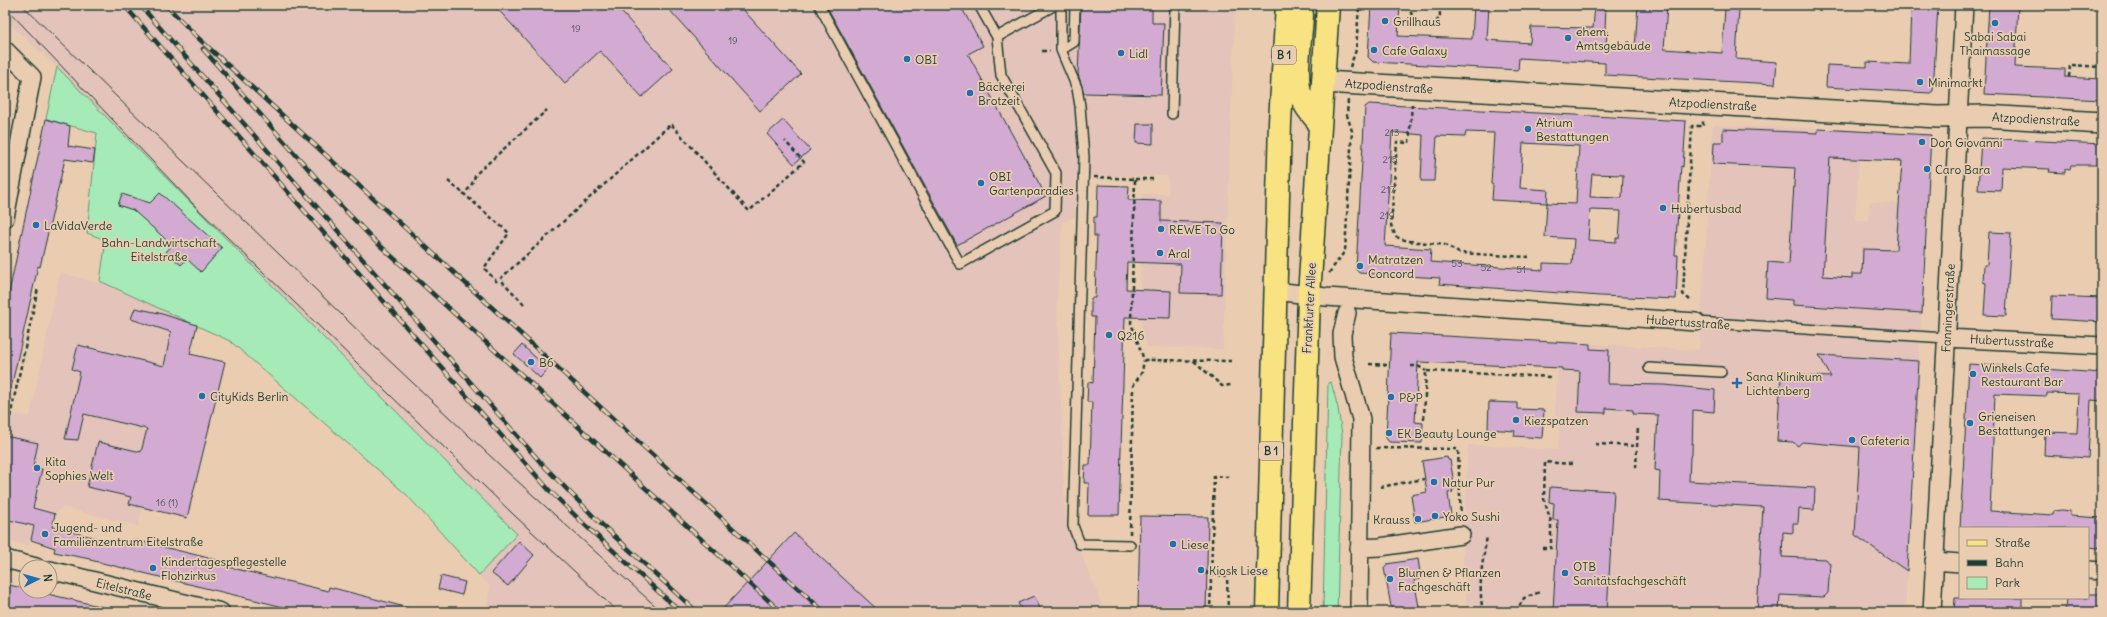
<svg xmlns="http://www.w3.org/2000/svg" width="2107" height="617" font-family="Delius,sans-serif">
<rect width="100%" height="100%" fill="#eacdb0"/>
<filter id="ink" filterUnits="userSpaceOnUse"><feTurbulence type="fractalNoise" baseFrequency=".025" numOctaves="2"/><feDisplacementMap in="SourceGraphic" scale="8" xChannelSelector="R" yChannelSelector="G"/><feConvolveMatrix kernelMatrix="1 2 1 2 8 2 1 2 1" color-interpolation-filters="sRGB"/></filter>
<g filter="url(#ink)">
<path fill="#e3c3ba" d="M5,5H1235L1223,349L1147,347L1139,316L1142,194H1168V176H1075V217L1062,222L1057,303L1065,515L1105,612H486L490,587L479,575L516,534L57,67L5,20Z
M1713,125L1861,130L1855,220L1868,221L1870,202L1927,205L1905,612H1467L1463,556L1468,445L1558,450L1560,416L1555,415L1559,342L1699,350Z
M60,272L100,284V281L188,321L138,526L62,507L55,514L37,509L29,546L5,540V413L30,417Z"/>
<path fill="#a6ebb7" stroke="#629476" d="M57,67L517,534L479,575L407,495L230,341L100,281L106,240L87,233L97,133L46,119Z
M1331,382L1338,408L1342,435L1337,612H1323L1328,383Z"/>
<path fill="#d3abd2" stroke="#1f3d34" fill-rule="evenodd" d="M494,5H615L673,69L642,97L600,51L565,83Z
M665,5H739L801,74L760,111Z
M826,5H960L983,46L968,54L1046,196L957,245Z
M1081,5H1152V23H1164L1161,95L1084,93L1078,74Z
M1371,5H1400L1398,36L1472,39L1474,5H1489L1487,40L1530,43L1531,27L1593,28L1595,5H1606L1605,31H1607L1606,46L1635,48L1638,5H1667L1664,49L1722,53L1725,8L1739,9L1736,59L1777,62L1775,84L1605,75V63L1519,58L1518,70L1373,62L1368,57Z
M1911,5H1938L1933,91L1930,93L1826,87L1827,65L1867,67V62L1909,64Z
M1989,5H2018L2015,67L2065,69V77L2102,79V100L1984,94Z
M1369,104L1686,121L1683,167L1681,166L1675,255H1678L1676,299L1600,296L1439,284L1440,278L1359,273L1356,269L1358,234L1365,107ZM1392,132L1423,135L1421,181H1434L1437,136L1465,137L1466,132L1494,133L1491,184L1493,185L1492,200L1547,203L1545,237L1574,239L1572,264L1543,263V270L1430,262L1431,249L1385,246ZM1523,143L1579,146L1576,204L1547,203L1548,190L1520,188ZM1592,174L1623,175L1622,198L1590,197ZM1590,210L1621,211L1619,238H1616V242L1588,240Z
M46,119L70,126L68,146L95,150L93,163L65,159L40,267L38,266L10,393L5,392V311Z
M783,120L810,150L794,164L767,134Z
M1137,124H1153V144L1136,143Z
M1723,129L1818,133V129L1931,135L1922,313L1793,305V300L1766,298L1768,262L1789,264L1795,168L1713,164L1714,142H1723ZM1830,158L1902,161L1896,250L1863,249L1862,274H1852V278L1823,276Z
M1981,138L2102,144V165H2071L2070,170L2065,169V173L2049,172L2050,169L2002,167L2001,191L1978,190Z
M1098,185L1129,186L1128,200L1161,201V221L1223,223L1221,294L1180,293L1181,264L1127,262L1126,289L1171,291L1170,318L1125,317L1119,515H1088L1089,483H1084L1085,465H1090L1092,402H1087L1088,382L1093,383L1095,317H1091V298H1095L1097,236H1094V217H1097Z
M160,193L222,248L201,272L187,259L181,265L166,252L172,245L133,210L118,205L122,194L150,203Z
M1989,232L2011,233L2006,316L1984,315L1986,283L1983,282L1984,265H1987Z
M2052,296L2102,298V322L2051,319Z
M135,308L159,313L197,325L190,354L225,362L187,518L129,504L131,497L87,487L98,442L141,452L147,429L84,414L78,440L65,439L80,372L72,369L78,345L164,366L171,332L131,319Z
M1391,333L1590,344V349L1609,350L1608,384L1665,385L1715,390L1714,412L1693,410L1692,455L1690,457L1689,481L1815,488L1814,510L1799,509L1798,523H1793V533L1783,532L1782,557L1826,559L1830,564L1828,593L1824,597L1780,595L1779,612H1757L1763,507L1659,501L1660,471L1655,470L1658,415L1633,414V410L1606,408V413L1578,412L1580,371L1562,370V368L1418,362L1415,422L1423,423L1422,443L1389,442L1386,438Z
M522,345L548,369L540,378L514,354Z
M1819,355L1919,361L1907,571L1855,535L1860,447L1802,442L1798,446L1793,442L1777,441L1781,375H1797L1799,373L1806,376L1831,377Z
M1969,364L2102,373V401L2091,400L2088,458L2044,455L2045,432L2077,433L2079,394L2047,393V396L1995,394L1990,511L2053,515L2054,511L2062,510L2070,511V516L2102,518V546H2099V548L2088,547V528H1960Z
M1489,402L1517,403V409L1544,410L1542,438L1514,436L1515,431L1488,429Z
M5,436L38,443L33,467L42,469L33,508L55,514L52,527L133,547L135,540L225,562L224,566L328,591L329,587L368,597L408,608V612H304L90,560V559L54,552L55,548L31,540L34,526L5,519Z
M1447,457L1448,460H1450L1455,489L1452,490L1453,492L1448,493L1451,516L1415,522L1411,495L1427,492L1422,461Z
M1550,487L1614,491L1607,612H1553L1558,520H1553L1554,503L1549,502Z
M1140,516L1208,517L1206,612H1138Z
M794,533L830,566L880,612H720Z
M519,541L534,555L508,586L491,573Z
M1418,559L1421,579L1414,580L1420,612H1392L1384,568L1387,564Z
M441,576L465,582L462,595L438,589Z
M5,584L26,589V591H35L103,607V612H5Z
M2088,594H2102V612H2065L2066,598H2088Z
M1034,596L1042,612H1023L1018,603Z
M1955,598H2022V612H1954Z"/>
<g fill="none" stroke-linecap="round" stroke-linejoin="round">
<g stroke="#1f3d34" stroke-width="12">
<path id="service" d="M819,5L960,264L1055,211L1056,173L1001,75L997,37L1055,5
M979,5L997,37
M1061,5V50L1077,88L1080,106L1084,157L1073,526L1080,544L1130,545
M1061,50L1074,42L1075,5
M1172,114L1175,5
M1696,322L1946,338
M1649,368L1721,372"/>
</g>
<g stroke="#1f3d34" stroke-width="20">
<path id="minor" d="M5,50L32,77L5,218
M1275,291L1326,297L1696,322
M1347,313L1342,334L1343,357L1361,419L1359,612
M1946,338L2102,346
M1359,548L1380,547L1461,535
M5,559L36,567
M1934,561L1960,563
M50,570L221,612
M2088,570L2102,571
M1932,612L1964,5"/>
</g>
<g stroke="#1f3d34" stroke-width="24">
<path id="tertiary" d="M1323,82L1938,117L1985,116L2102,123"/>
</g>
<g stroke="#1f3d34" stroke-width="25">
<path id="primary" d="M1299,5L1302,15C1301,38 1295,71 1300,93C1303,105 1312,114 1320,124
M1267,612L1280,122L1287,5
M1299,612L1309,296L1328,5"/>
</g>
<path stroke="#1f3d34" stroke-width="2.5" stroke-dasharray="4 3" stroke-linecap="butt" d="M1408,5L1415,23L1422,26L1436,23L1440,15L1439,5
M1557,5L1558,8
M1042,51H1050
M1350,67L1356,50L1359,5
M2069,77L2070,65L2102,67
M1412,104L1409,143L1397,142L1391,225L1396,237L1408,241L1445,245L1459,253L1529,257
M1094,177L1135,179L1131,323L1144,360L1232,361
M1135,179H1154
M448,181L464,194
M1329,273L1345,251L1352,131L1347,115L1348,100
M497,282L484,268L509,233L464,194L471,186L476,174L547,110
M1690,300L1683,294L1692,126H1703V120
M524,304L500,279L671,124L749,211L804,162L785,141
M1194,361L1222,386L1231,385
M1369,364L1389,365
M1411,366H1418L1426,371
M10,417L38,288
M1424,419L1426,371L1552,377
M1595,444L1637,446
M1376,448L1458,449L1461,520
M1636,468L1638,426
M1380,487L1424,479
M1130,534L1133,386L1142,372L1144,360
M1542,548H1551V522L1544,499L1545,462L1573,464
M1207,571V575L1227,576L1228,612
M1210,612L1214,476L1230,477
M1483,612C1478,586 1482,563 1487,537
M1516,612L1524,598L1540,592"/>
<use href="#service" stroke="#eacdb0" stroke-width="9"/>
<use href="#minor" stroke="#eacdb0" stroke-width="17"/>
<use href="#tertiary" stroke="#eacdb0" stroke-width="21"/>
<use href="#primary" stroke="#f8e281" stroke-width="22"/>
<path stroke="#1f3d34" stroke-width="1" d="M22,5L377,349L503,468L662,612
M5,7L196,207L514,515L618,612"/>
<g stroke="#1f3d34" stroke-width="4.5">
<path id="rail" d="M124,5L549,490L586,526L681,612
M140,5L542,464L599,522L697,612
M166,5L196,36L824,612
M203,49L340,205L374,240L781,612"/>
</g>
<use href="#rail" stroke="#eacdb0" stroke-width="3" stroke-dasharray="9" stroke-linecap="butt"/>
</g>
</g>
<g fill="#1f6fb2" stroke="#eacdb0" stroke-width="1.5">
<circle cx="1385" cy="21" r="4"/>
<circle cx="1995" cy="23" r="4"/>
<circle cx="1568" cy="38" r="4"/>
<circle cx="1374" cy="50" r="4"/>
<circle cx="1121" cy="53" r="4"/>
<circle cx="907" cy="59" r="4"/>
<circle cx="1920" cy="82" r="4"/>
<circle cx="970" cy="93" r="4"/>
<circle cx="1528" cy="129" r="4"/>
<circle cx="1922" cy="142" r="4"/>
<circle cx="1927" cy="169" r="4"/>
<circle cx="981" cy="183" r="4"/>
<circle cx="1663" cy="208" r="4"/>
<circle cx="36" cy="225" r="4"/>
<circle cx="1161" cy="229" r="4"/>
<circle cx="1160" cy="253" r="4"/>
<circle cx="1360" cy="266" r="4"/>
<circle cx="1109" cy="335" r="4"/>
<circle cx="531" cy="362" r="4"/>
<circle cx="1973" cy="374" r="4"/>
<path d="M1735 377h4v4h4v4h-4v4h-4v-4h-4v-4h4z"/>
<circle cx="202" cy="396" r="4"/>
<circle cx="1391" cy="397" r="4"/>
<circle cx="1516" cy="420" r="4"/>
<circle cx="1970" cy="423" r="4"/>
<circle cx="1389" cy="433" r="4"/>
<circle cx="1852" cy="440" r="4"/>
<circle cx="37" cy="468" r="4"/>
<circle cx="1434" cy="482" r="4"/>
<circle cx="1435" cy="516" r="4"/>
<circle cx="1418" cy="519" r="4"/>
<circle cx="45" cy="534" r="4"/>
<circle cx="1173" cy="544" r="4"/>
<circle cx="153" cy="568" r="4"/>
<circle cx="1201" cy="570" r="4"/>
<circle cx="1565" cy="573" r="4"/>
<circle cx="1390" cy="579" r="4"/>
</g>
<g text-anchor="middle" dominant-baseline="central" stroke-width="3.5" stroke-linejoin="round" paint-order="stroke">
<g font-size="10" fill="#4c585c">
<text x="576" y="28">19</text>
<text x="733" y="40">19</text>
<text x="1392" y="132">213</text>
<text x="1390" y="159">215</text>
<text x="1388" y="189">217</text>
<text x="1387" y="215">219</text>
<text x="1457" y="263">53</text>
<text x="1486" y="267">52</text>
<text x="1521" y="269">51</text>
<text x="167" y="502">16 (1)</text>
</g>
<g fill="#eacdb0" stroke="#5c6859" stroke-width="1">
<rect x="1272" y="46" width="24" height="18" rx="3"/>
<rect x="1259" y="442" width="24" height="18" rx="3"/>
</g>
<g font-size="11" font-weight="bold" fill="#1f3d34">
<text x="1284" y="55">B 1</text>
<text x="1271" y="451">B 1</text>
</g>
<g font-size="12" fill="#1f3d34" stroke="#eacdb0" text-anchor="start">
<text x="1393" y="21">Grillhaus</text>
<text x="1576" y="31">ehem.<tspan x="1576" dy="14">Amtsgebäude</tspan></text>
<text x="1995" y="36" text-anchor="middle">Sabai Sabai<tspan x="1995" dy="14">Thaimassage</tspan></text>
<text x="1382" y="50">Cafe Galaxy</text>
<text x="1129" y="53">Lidl</text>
<text x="915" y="59">OBI</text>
<text x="1928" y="82">Minimarkt</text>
<text x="978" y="86">Bäckerei<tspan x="978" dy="14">Brotzeit</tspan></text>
<text x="1536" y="122">Atrium<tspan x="1536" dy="14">Bestattungen</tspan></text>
<text x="1930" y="142">Don Giovanni</text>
<text x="1935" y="169">Caro Bara</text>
<text x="989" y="176">OBI<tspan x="989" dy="14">Gartenparadies</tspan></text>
<text x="1671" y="208">Hubertusbad</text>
<text x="44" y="225">LaVidaVerde</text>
<text x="1169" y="229">REWE To Go</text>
<text x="1168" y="253">Aral</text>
<text x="1368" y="259">Matratzen<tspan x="1368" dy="14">Concord</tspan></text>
<text x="1117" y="335">Q216</text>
<text x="539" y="362">B6</text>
<text x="1981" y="367">Winkels Cafe<tspan x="1981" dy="14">Restaurant Bar</tspan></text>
<text x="1746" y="376">Sana Klinikum<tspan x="1746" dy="14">Lichtenberg</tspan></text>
<text x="210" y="396">CityKids Berlin</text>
<text x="1399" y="397">P&amp;P</text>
<text x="1978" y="416">Grieneisen<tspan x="1978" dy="14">Bestattungen</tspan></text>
<text x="1524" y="420">Kiezspatzen</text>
<text x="1397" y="433">EK Beauty Lounge</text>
<text x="1860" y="440">Cafeteria</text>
<text x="45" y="461">Kita<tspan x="45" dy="14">Sophies Welt</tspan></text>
<text x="1442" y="482">Natur Pur</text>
<text x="1443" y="516">Yoko Sushi</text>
<text x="1410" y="519" text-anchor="end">Krauss</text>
<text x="53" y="527">Jugend- und<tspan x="53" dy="14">Familienzentrum Eitelstraße</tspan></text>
<text x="1181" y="544">Liese</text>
<text x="161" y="561">Kindertagespflegestelle<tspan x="161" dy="14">Flohzirkus</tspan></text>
<text x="1573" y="566">OTB<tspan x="1573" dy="14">Sanitätsfachgeschäft</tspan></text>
<text x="1209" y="570">Kiosk Liese</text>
<text x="1398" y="572">Blumen &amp; Pflanzen<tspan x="1398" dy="14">Fachgeschäft</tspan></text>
</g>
<g font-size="12" fill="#1f3d34" stroke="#eacdb0">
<text transform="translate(1389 86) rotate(4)">Atzpodienstraße</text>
<text transform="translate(1713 104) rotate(3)">Atzpodienstraße</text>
<text transform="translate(2036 119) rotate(3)">Atzpodienstraße</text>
<text transform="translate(1309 308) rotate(-87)">Frankfurter Allee</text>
<text transform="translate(1948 308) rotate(-87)">Fanningerstraße</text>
<text transform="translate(1688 322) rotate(4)">Hubertusstraße</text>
<text transform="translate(2012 341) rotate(3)">Hubertusstraße</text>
<text transform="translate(124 589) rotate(14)">Eitelstraße</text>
</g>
<g font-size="12" fill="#26463b" stroke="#eacdb0">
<text x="159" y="242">Bahn-Landwirtschaft<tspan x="159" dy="14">Eitelstraße</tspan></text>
</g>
</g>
<rect width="2107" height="617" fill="none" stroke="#eacdb0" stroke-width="20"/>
<rect x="10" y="10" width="2087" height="597" fill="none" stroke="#1f3d34" stroke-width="1.5" filter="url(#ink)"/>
<rect x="1959" y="527" width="130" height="72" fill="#eacdb0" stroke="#99937e"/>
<rect x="1967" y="540" width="20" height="6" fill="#f8e281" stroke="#99937e"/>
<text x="1995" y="547" font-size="12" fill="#1f3d34">Straße</text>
<rect x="1967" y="560" width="20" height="6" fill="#1f3d34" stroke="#99937e"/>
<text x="1995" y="567" font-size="12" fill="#1f3d34">Bahn</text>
<rect x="1967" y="577" width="20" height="12" fill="#a6ebb7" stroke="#99937e"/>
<text x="1995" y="587" font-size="12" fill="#1f3d34">Park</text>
<g transform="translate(38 579) rotate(84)"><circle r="19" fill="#eacdb0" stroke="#99937e"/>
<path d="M0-3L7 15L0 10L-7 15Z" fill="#1f6fb2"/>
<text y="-6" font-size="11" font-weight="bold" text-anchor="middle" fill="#1f3d34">N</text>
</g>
</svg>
